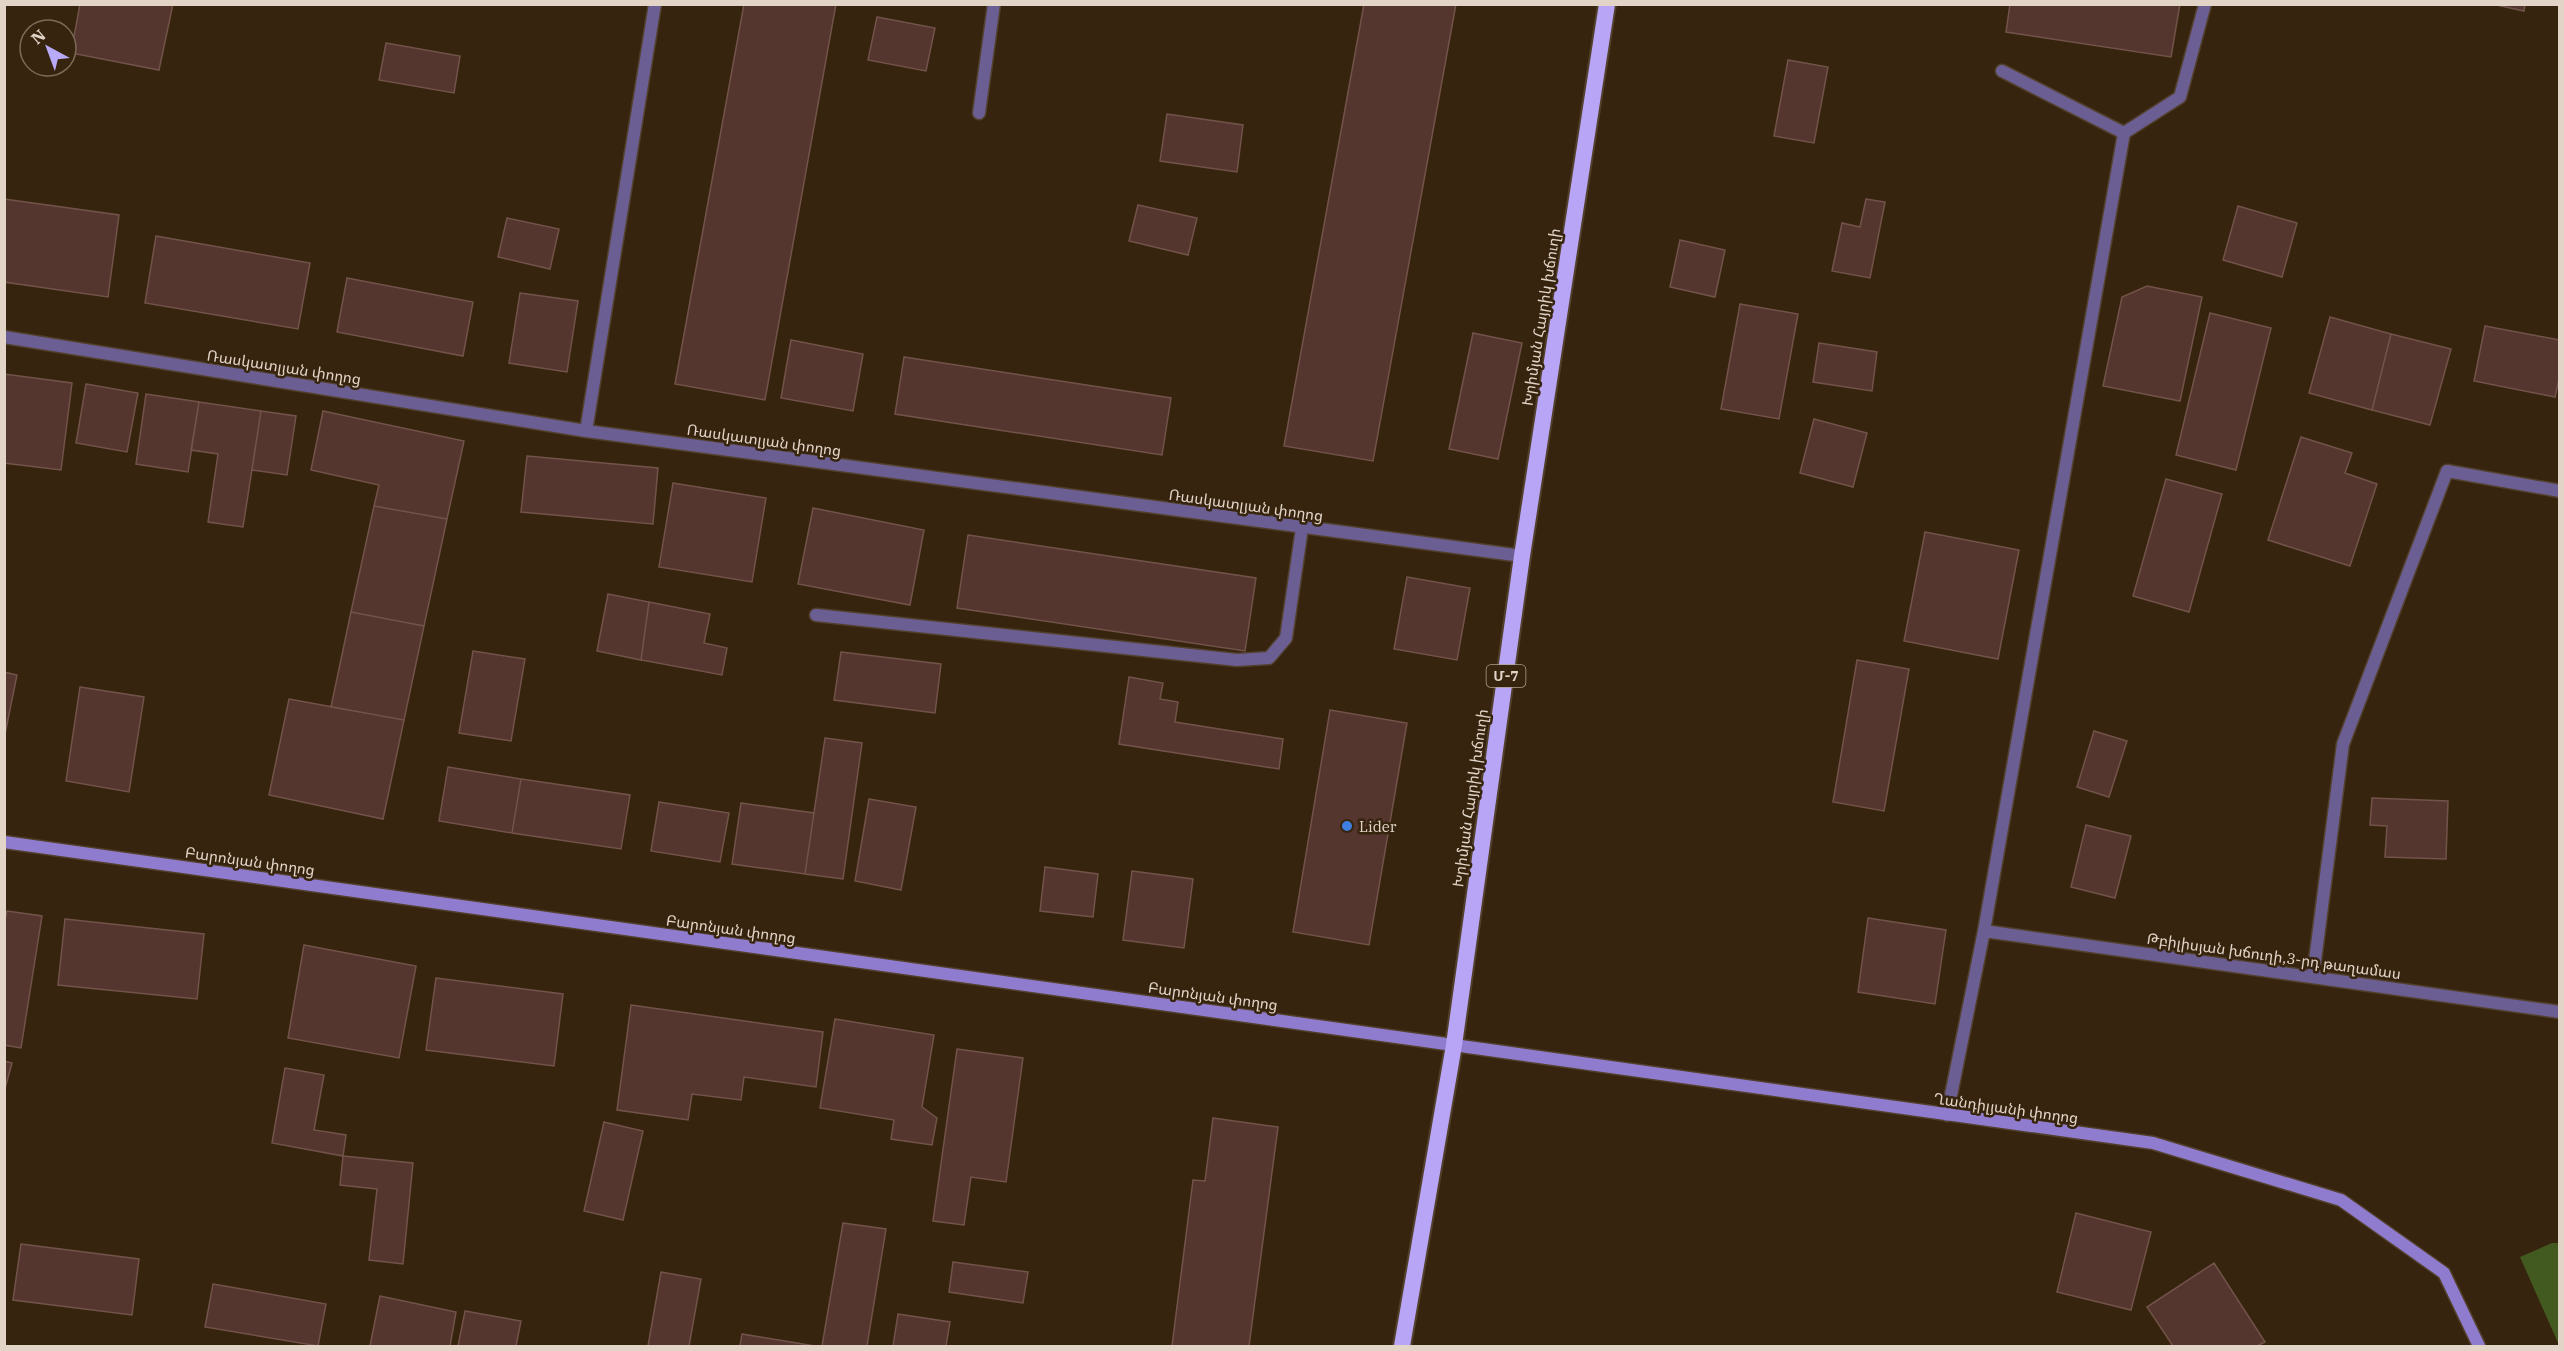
<svg xmlns="http://www.w3.org/2000/svg" width="2564" height="1351" font-family="'IBM Plex Serif','Noto Sans Armenian',serif">
<rect width="100%" height="100%" fill="#37240e"/>
<path fill="#425a20" d="M2552,1243H2559V1345L2520,1257Z"/>
<path fill="#54362e" stroke="#72534a" stroke-width="1.5" d="M80,4H173L159,70L71,53Z
M744,4H836L765,400L675,384Z
M1364,4H1456L1373,461L1284,446Z
M2010,4H2180L2171,57L2006,32Z
M2492,4H2525L2524,11Z
M877,17L935,28L926,71L868,60Z
M386,43L460,56L454,93L379,80Z
M1788,60L1828,67L1814,143L1774,136Z
M1167,114L1243,125L1237,172L1160,161Z
M4,199L119,215L108,297L4,282Z
M1866,199L1885,202L1870,278L1832,271L1842,223L1860,227Z
M1138,205L1197,218L1188,255L1129,241Z
M2238,206L2297,223L2282,277L2223,260Z
M507,218L559,229L550,269L498,257Z
M156,236L310,263L298,329L145,303Z
M1680,240L1725,250L1715,297L1670,287Z
M347,278L473,302L463,356L337,332Z
M2147,286L2202,297L2180,401L2103,386L2122,297Z
M520,293L578,301L567,372L509,363Z
M1740,304L1798,314L1779,419L1721,409Z
M2210,313L2271,328L2236,470L2176,455Z
M2330,317L2391,334L2372,410L2309,393Z
M2485,326L2560,340V375L2555,397L2474,381Z
M1473,333L1522,343L1498,459L1449,449Z
M2391,334L2451,349L2430,425L2372,410Z
M791,340L863,354L853,411L781,398Z
M1819,343L1877,352L1872,391L1813,382Z
M904,357L1171,398L1162,455L895,414Z
M4,374L72,383L61,470L4,463Z
M86,384L138,393L127,452L76,443Z
M146,394L199,402L188,472L136,464Z
M199,402L261,411L243,527L208,522L218,454L191,450Z
M261,411L296,416L287,475L252,470Z
M323,411L464,441L447,519L374,506L379,485L311,470Z
M1814,419L1867,433L1853,487L1800,473Z
M2301,437L2352,453L2345,473L2377,484L2350,566L2268,540Z
M527,456L658,468L653,524L521,512Z
M2166,479L2222,494L2189,612L2133,596Z
M673,483L766,498L752,582L659,567Z
M374,506L447,519L424,626L351,612Z
M813,508L924,530L910,605L798,584Z
M1925,532L2019,550L1998,659L1904,641Z
M968,535L1256,578L1245,651L957,608Z
M1407,577L1470,588L1457,660L1394,649Z
M608,594L649,602L641,660L597,651Z
M649,602L710,614L704,643L727,648L722,675L641,660Z
M351,612L424,626L404,720L331,707Z
M473,651L525,659L511,741L459,733Z
M841,652L941,664L935,713L834,700Z
M1857,660L1909,669L1884,811L1833,802Z
M4,672L17,675L4,739Z
M1129,677L1163,683L1160,699L1178,702L1175,722L1283,739L1279,769L1119,744Z
M80,687L144,697L129,792L66,781Z
M289,699L404,720L383,819L269,795Z
M1330,710L1407,723L1369,945L1293,932Z
M2094,731L2127,741L2109,797L2077,787Z
M825,738L862,743L843,879L805,874Z
M448,767L521,779L512,833L439,821Z
M521,779L630,795L621,849L512,833Z
M2372,798L2448,801L2446,859L2385,857L2387,826L2370,825Z
M869,799L916,807L901,890L855,881Z
M659,802L729,813L720,862L651,851Z
M741,803L814,813L805,874L732,864Z
M2086,825L2131,836L2115,898L2071,887Z
M1045,867L1098,874L1093,917L1040,911Z
M1132,871L1193,879L1184,948L1123,940Z
M7,911L42,916L21,1048L4,1045V923Z
M1868,918L1946,930L1935,1004L1858,992Z
M65,919L204,934L197,999L58,985Z
M304,945L416,966L399,1058L288,1038Z
M436,978L563,994L554,1066L426,1050Z
M631,1005L823,1032L816,1087L744,1077L741,1100L692,1094L688,1120L617,1110Z
M835,1019L934,1035L922,1107L937,1118L932,1145L891,1139L894,1120L820,1108Z
M957,1049L1023,1058L1006,1182L971,1177L964,1225L933,1221Z
M4,1061L12,1063L4,1092Z
M285,1068L324,1075L314,1130L346,1135L343,1156L272,1143Z
M1213,1118L1278,1127L1249,1346H1172L1193,1180L1205,1181Z
M604,1122L643,1131L623,1220L584,1211Z
M343,1156L413,1163L403,1264L369,1260L377,1189L340,1185Z
M2076,1213L2151,1232L2131,1310L2057,1292Z
M843,1223L886,1229L867,1346H822Z
M21,1244L139,1259L132,1315L13,1300Z
M953,1262L1028,1272L1023,1303L949,1292Z
M2214,1263L2265,1342L2257,1346H2173L2147,1307Z
M661,1272L701,1279L689,1346H648Z
M213,1284L326,1304L318,1346L205,1327Z
M380,1296L456,1312L450,1346H370Z
M465,1311L521,1321L516,1346H458Z
M898,1314L950,1322L946,1346H893Z
M742,1334L815,1346H740Z"/>
<g fill="none" stroke-linecap="round" stroke-linejoin="round">
<g stroke="#52402c" stroke-width="15">
<path id="service" d="M2002,71L2124,133L2180,97L2205,4
M979,113L994,4
M816,615L1237,660L1269,658L1286,638L1302,528"/>
</g>
<g stroke="#52402c" stroke-width="15">
<path id="minor" d="M4,337L586,431L1522,556
M586,431L655,4
M1984,931L2560,1012
M2313,976L2343,744L2447,471L2560,491
M1947,1115L1984,931L2124,133"/>
</g>
<g stroke="#52402c" stroke-width="15">
<path id="secondary" d="M4,842L2153,1143L2341,1200L2444,1273L2479,1346"/>
</g>
<g stroke="#52402c" stroke-width="20">
<path id="trunk" d="M1402,1346L1454,1045L1522,556L1607,4"/>
</g>
<use href="#service" stroke="#6a5e93" stroke-width="12"/>
<use href="#minor" stroke="#6a5e93" stroke-width="12"/>
<use href="#secondary" stroke="#907ccf" stroke-width="12"/>
<use href="#trunk" stroke="#b8a5f5" stroke-width="16"/>
</g>
<circle fill="#3f7fe0" stroke="#37240e" stroke-width="2" cx="1347" cy="826" r="6"/>
<g text-anchor="middle" dominant-baseline="central" stroke-width="5" stroke-linejoin="round" paint-order="stroke">
<rect fill="#37240e" stroke="#afa090" stroke-width="1.5" x="1486.5" y="665" width="39" height="22" rx="4.5"/>
<g font-size="14" font-weight="bold" fill="#e2d5c8">
<text x="1506" y="676">Մ-7</text>
</g>
<g font-size="15" fill="#e2d5c8" stroke="#37240e">
<text transform="translate(1541 317) rotate(-81)">Խրիմյան Հայրիկ խճուղի</text>
<text transform="translate(284 367) rotate(9)">Ռասկատլյան փողոց</text>
<text transform="translate(764 440) rotate(8)">Ռասկատլյան փողոց</text>
<text transform="translate(1246 505) rotate(8)">Ռասկատլյան փողոց</text>
<text transform="translate(1470 798) rotate(-82)">Խրիմյան Հայրիկ խճուղի</text>
<text transform="translate(250 861) rotate(8)">Բարոնյան փողոց</text>
<text transform="translate(731 929) rotate(8)">Բարոնյան փողոց</text>
<text transform="translate(2274 956) rotate(8)">Թբիլիսյան խճուղի,3-րդ թաղամաս</text>
<text transform="translate(1213 996) rotate(8)">Բարոնյան փողոց</text>
<text transform="translate(2006 1108) rotate(8)">Ղանդիլյանի փողոց</text>
</g>
<g font-size="15" fill="#e2d5c8" stroke="#37240e" text-anchor="start">
<text x="1359" y="826">Lider</text>
</g>
</g>
<rect width="2564" height="1351" fill="none" stroke="#e2d5c8" stroke-width="12"/>
<g transform="translate(48 48) rotate(319)"><circle r="28" fill="#37240e" stroke="#7b6b58" stroke-width="1.5"/>
<path d="M0-4.5L10 22L0 15L-10 22Z" fill="#b9aaf7"/>
<text y="-9" font-size="16" font-weight="bold" text-anchor="middle" fill="#e2d5c8">N</text>
</g>
</svg>
